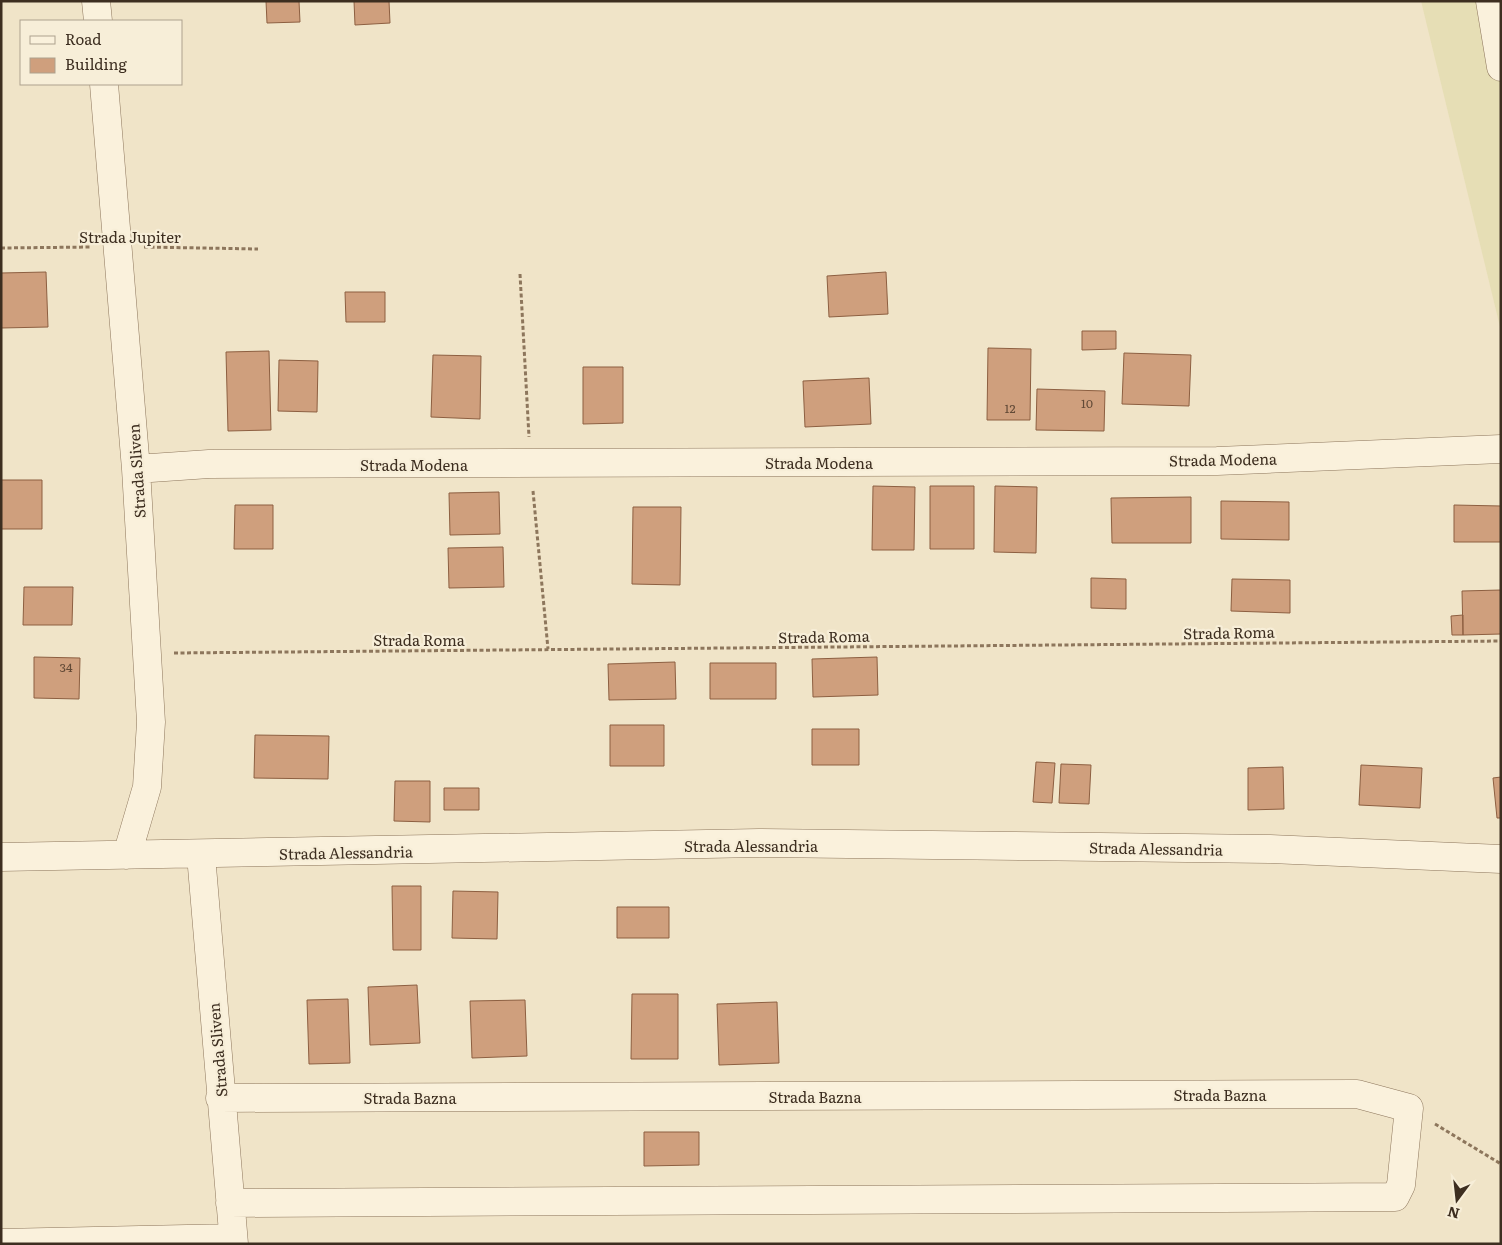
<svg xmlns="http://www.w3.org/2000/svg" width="1502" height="1245" font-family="Literata,serif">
<rect width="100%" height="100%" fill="#f0e4c8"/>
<path fill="#e6deb5" d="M1421,1H1501V331Z"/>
<path fill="#cf9f7d" stroke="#8d5f41" d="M266,1H299L300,22L267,23Z
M354,1H389L390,23L355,25Z
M46,272L48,327L1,328V273Z
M886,272L888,314L829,317L827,276Z
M345,292H385V322H346Z
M1082,331H1116V349L1082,350Z
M988,348L1031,349L1030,420H987Z
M269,351L271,430L228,431L226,352Z
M1124,353L1191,355L1189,406L1122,404Z
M433,355L481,356L480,419L431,417Z
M279,360L318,361L317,412L278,411Z
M583,367H623V423L583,424Z
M869,378L871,424L805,427L803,381Z
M1037,389L1105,391L1104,431L1036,430Z
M1,480H42V529H1Z
M873,486L915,487L914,550H872Z
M930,486H974V549H930Z
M995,486L1037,487L1036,553L994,552Z
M499,492L500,534L450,535L449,493Z
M1191,497V543H1112L1111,498Z
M1221,501L1289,502V540L1221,539Z
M235,505H273V549H234Z
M1454,505L1501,506V542H1454Z
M633,507H681L680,585L632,584Z
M503,547L504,587L449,588L448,548Z
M1091,578L1126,579V609L1091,608Z
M1232,579L1290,580V613L1231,611Z
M24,587H73L72,625H23Z
M1501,590V634L1463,635L1462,591Z
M1463,615V635H1452L1451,616Z
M34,657L80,658L79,699L34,698Z
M877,657L878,695L813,697L812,659Z
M675,662L676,699L609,700L608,664Z
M710,663H776V699H710Z
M610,725H664V766H610Z
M812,729H859V765H812Z
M255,735L329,736L328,779L254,778Z
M1036,762L1055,763L1052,803L1033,802Z
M1061,764L1091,765L1089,804L1059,803Z
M1361,765L1422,768L1420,808L1359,805Z
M1283,767L1284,809L1248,810V768Z
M1501,777V818H1497L1493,778Z
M395,781H430V822L394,821Z
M444,788H479V810H444Z
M392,886H421V950H393Z
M453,891L498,892L497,939L452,938Z
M617,907H669V938H617Z
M417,985L420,1043L370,1045L368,987Z
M632,994H678V1059H631Z
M348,999L350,1063L309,1064L307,1000Z
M525,1000L527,1056L472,1058L470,1001Z
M777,1002L779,1063L719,1065L717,1004Z
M644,1132H699V1165L644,1166Z"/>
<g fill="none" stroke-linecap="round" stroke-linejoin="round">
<g stroke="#8d765c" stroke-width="29">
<path id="minor" d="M96,1L98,21
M1490,1L1501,67
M104,84L136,469L151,722L147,787L127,855
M136,469L209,464L1217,461L1501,449
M201,855L234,1244
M1,857L759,843L1270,849L1501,859
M220,1098L1357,1094L1409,1108L1401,1185L1395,1197L230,1203
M1,1243L233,1238"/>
</g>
<path stroke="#8d765c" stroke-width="3" stroke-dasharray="4 2.5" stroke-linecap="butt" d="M144,247L258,249
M1,248L91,247
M520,274L529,437
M533,491L548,649
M174,653L1501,641
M1435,1124L1501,1164"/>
<use href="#minor" stroke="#faf1dc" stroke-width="28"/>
</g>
<g text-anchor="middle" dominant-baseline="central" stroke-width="4.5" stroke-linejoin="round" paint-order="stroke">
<g font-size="12" fill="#624a37">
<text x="1087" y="403">10</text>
<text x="1010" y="408">12</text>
<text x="66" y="667">34</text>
</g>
<g font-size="15" fill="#3d2e20" stroke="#f7eed8">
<text x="130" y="236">Strada Jupiter</text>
<text transform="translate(1223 459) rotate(-1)">Strada Modena</text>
<text x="819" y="462">Strada Modena</text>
<text x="414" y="464">Strada Modena</text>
<text transform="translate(136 471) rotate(-94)">Strada Sliven</text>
<text transform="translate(1229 632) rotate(-1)">Strada Roma</text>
<text transform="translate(824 636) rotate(-1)">Strada Roma</text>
<text x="419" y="639">Strada Roma</text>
<text x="751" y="845">Strada Alessandria</text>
<text transform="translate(1156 848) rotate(1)">Strada Alessandria</text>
<text transform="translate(346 852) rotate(-1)">Strada Alessandria</text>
<text transform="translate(217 1050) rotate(-95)">Strada Sliven</text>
<text x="1220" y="1094">Strada Bazna</text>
<text x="815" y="1096">Strada Bazna</text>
<text x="410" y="1097">Strada Bazna</text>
</g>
</g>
<rect width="1502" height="1245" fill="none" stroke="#3d2e20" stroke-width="5"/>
<rect x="20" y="20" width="162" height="65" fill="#f7eed8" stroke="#ada18e"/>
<rect x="30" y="36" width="25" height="8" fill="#faf1dc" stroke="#ada18e"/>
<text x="65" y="45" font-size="15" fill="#3d2e20">Road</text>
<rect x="30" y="58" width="25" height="15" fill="#cf9f7d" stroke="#ada18e"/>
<text x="65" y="70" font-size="15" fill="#3d2e20">Building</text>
<g transform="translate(1457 1200) rotate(195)" stroke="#f7eed8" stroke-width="4" paint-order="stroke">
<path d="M0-4L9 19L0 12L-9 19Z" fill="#3d2e20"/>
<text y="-8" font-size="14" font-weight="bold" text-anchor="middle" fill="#3d2e20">N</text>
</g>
</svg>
